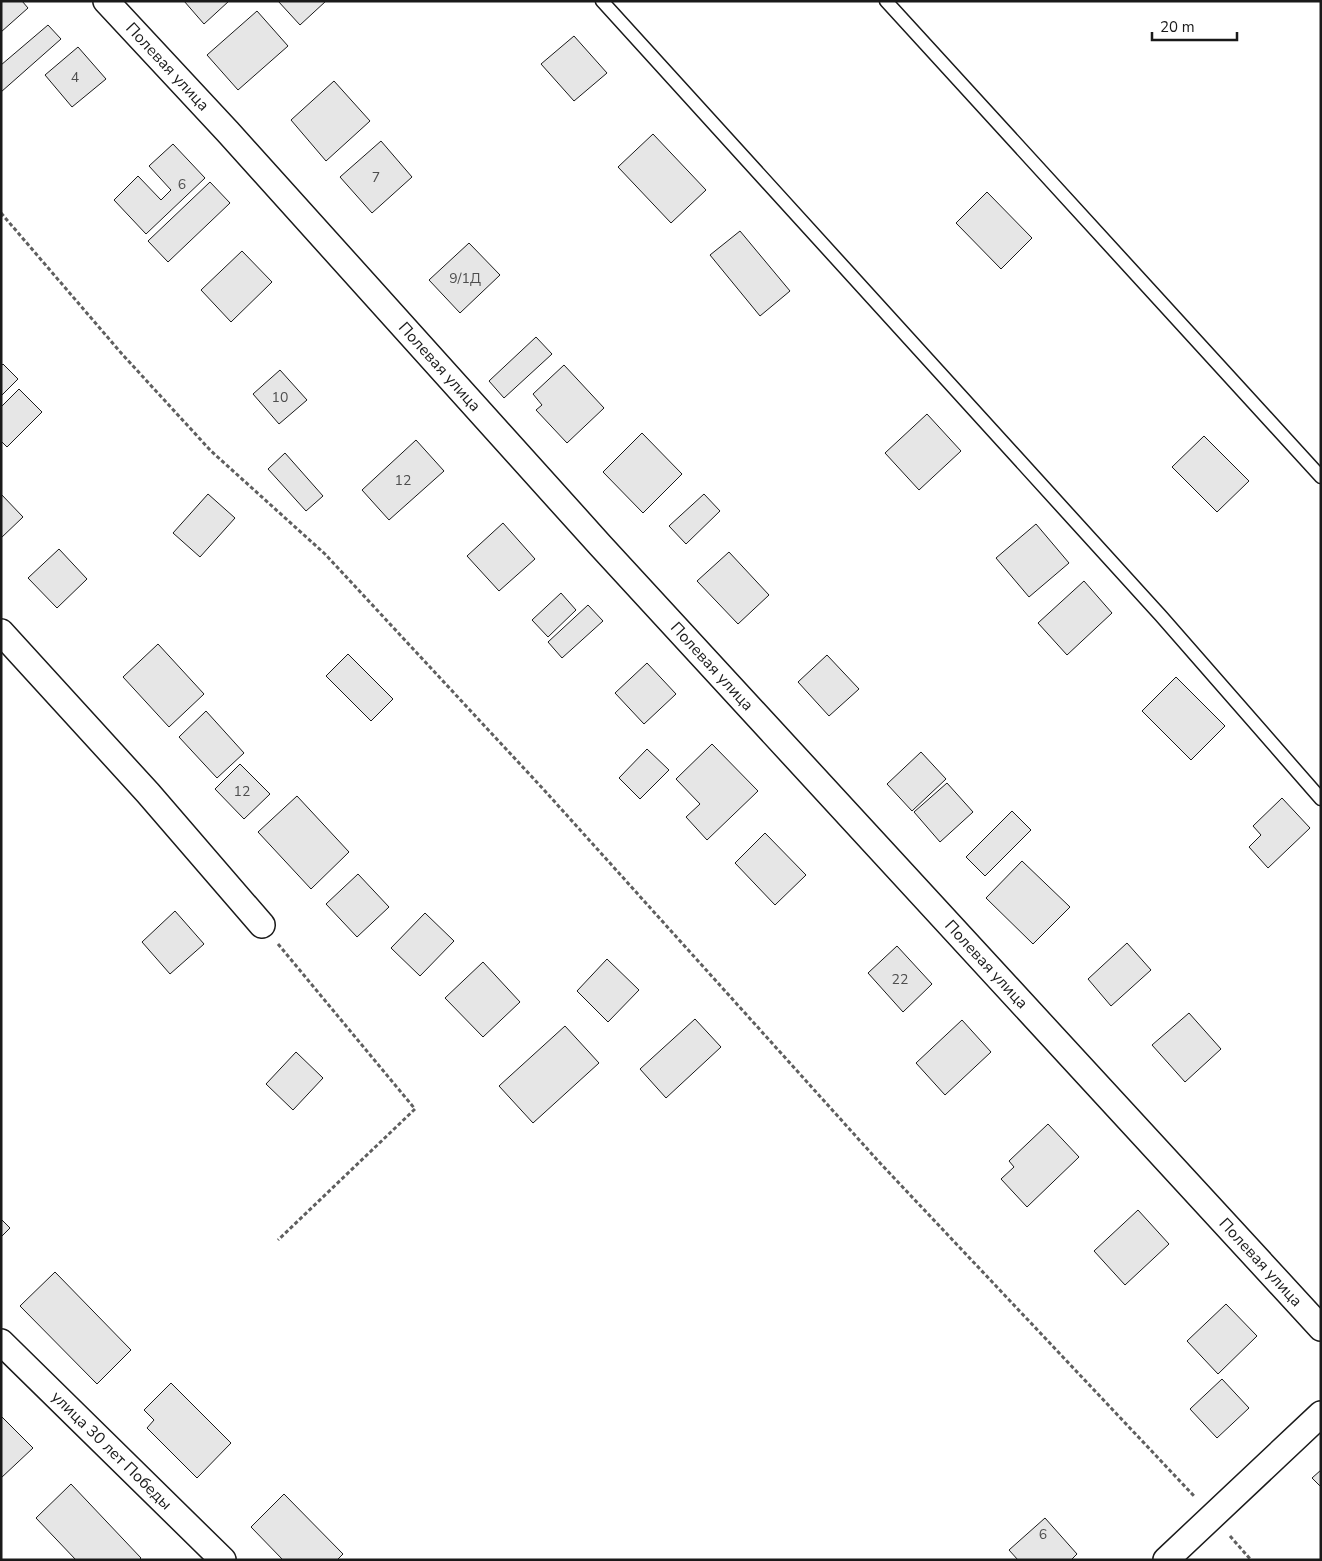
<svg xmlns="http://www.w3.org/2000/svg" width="1322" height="1561" font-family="'Nunito Sans',sans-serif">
<rect width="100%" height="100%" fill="#fff"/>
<path fill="#e6e6e6" stroke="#1a1a1a" d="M1,1H22L28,8L1,32Z
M184,1H229L204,24Z
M278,1H326L300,25Z
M257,11L288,46L238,90L207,55Z
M48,25L61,39L1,92V65Z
M574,36L607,73L574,101L541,64Z
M78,47L106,79L72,107L45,75Z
M334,81L370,121L326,161L291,120Z
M653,134L706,190L671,223L618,167Z
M381,141L412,177L372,213L340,177Z
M173,144L205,178L146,234L114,200L138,176L161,200L171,190L149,166Z
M210,182L230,203L168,262L148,241Z
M987,192L1032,238L1001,269L956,223Z
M740,231L790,291L760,316L710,255Z
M469,243L500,275L460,313L429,280Z
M242,251L272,282L231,322L201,290Z
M536,337L552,354L504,398L489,381Z
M3,364L18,379L1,396V366Z
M564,365L604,408L567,443L536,410L542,405L533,394Z
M280,370L307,400L279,424L253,394Z
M19,389L42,412L7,447L1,441V407Z
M927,414L961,451L919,490L885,453Z
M642,433L682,474L643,513L603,472Z
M1204,436L1249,481L1217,512L1172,467Z
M416,440L444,471L389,520L362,490Z
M285,453L323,496L306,511L268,469Z
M1,494L23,517L1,538Z
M208,494L235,518L200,557L173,533Z
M704,494L720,511L686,544L669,526Z
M503,523L535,559L499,591L467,556Z
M1036,524L1069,563L1029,597L996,558Z
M59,549L87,579L57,608L28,578Z
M729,552L769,595L738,624L697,581Z
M1084,581L1112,613L1067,655L1038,623Z
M561,593L576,610L548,637L532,620Z
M588,605L603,621L562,658L548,642Z
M158,644L204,694L169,727L123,677Z
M348,654L393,699L371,721L326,676Z
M827,655L859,689L829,716L798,682Z
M647,663L676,694L644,724L615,693Z
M1176,677L1225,726L1191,760L1142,711Z
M206,711L244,753L217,778L179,737Z
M712,744L758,791L707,840L686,817L700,804L676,779Z
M647,749L669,770L640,799L619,778Z
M921,752L946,779L912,811L887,784Z
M240,764L270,794L244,819L215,789Z
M947,783L973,812L940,842L914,812Z
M297,796L349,852L311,889L258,832Z
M1282,798L1310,828L1268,868L1249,847L1261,835L1253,826Z
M1012,811L1031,830L985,876L966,857Z
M765,833L806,875L775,905L735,863Z
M1022,861L1070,907L1033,944L986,898Z
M358,874L389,907L357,937L326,904Z
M175,911L204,944L170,974L142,942Z
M425,913L454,941L420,976L391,948Z
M1127,943L1151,970L1111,1006L1088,979Z
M897,946L932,984L903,1012L868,973Z
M607,959L639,990L608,1022L577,991Z
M483,962L520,1002L483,1037L445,998Z
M1189,1013L1221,1049L1185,1082L1152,1045Z
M695,1019L721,1047L666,1098L640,1069Z
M962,1020L991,1052L945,1095L916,1063Z
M565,1026L599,1063L533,1123L499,1086Z
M296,1052L323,1078L293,1110L266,1084Z
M1048,1124L1079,1157L1027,1207L1001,1179L1014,1167L1009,1161Z
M1138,1210L1169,1244L1125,1285L1094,1251Z
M1,1219L10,1228L1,1237Z
M55,1272L131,1350L97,1384L20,1306Z
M1226,1304L1257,1336L1218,1374L1187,1341Z
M1222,1379L1249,1408L1217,1438L1190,1409Z
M171,1383L231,1443L197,1478L147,1428L154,1420L144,1410Z
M1,1416L33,1448L1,1478Z
M1321,1470V1487L1312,1478Z
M71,1484L141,1558L139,1560H76L36,1518Z
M284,1494L343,1554L337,1560H283L251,1527Z
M1045,1518L1077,1554L1071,1560H1018L1009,1550Z"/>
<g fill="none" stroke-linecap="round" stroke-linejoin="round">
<g stroke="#1a1a1a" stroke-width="15">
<path id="lane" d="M602,1L1161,616L1321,799
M886,1L1321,477"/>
</g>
<g stroke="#1a1a1a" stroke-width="28">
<g id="street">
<path id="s1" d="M106,1L228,132L600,545L1321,1328"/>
<path d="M1,632L148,793L262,925"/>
<path id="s2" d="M1,1342L223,1560"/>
<path d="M1166,1560L1321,1414"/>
</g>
</g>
<path stroke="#5f5f5f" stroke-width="3" stroke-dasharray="4 2.5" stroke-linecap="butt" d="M1,213L122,354L211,451L325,554L545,791L880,1163L1194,1496
M278,944L415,1109L278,1240
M1230,1536L1251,1560"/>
<use href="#lane" stroke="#fff" stroke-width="12"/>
<use href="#street" stroke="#fff" stroke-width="25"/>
</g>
<g text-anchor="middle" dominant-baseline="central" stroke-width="4" stroke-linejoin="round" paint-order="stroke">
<g font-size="14" fill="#4d4d4d">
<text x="75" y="77">4</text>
<text x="376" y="177">7</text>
<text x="182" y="184">6</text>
<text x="465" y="278">9/1Д</text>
<text x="280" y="397">10</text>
<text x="403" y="480">12</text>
<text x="242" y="791">12</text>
<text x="900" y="979">22</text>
<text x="1043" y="1534">6</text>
</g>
<g font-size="16" fill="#1a1a1a" stroke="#fff">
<text stroke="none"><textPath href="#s1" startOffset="90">Полевая улица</textPath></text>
<text stroke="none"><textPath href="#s1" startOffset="495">Полевая улица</textPath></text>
<text stroke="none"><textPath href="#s1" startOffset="900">Полевая улица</textPath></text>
<text stroke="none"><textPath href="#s1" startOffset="1305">Полевая улица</textPath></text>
<text stroke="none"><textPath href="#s1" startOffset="1710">Полевая улица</textPath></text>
<text stroke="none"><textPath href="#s2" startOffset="155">улица 30 лет Победы</textPath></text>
</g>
</g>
<rect width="1322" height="1561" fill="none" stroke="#1a1a1a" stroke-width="5"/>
<path d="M1152 32v8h85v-8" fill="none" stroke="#1a1a1a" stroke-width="2.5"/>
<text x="1160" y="32" font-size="15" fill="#1a1a1a" stroke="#ffffff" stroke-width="4" paint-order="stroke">20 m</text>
</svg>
